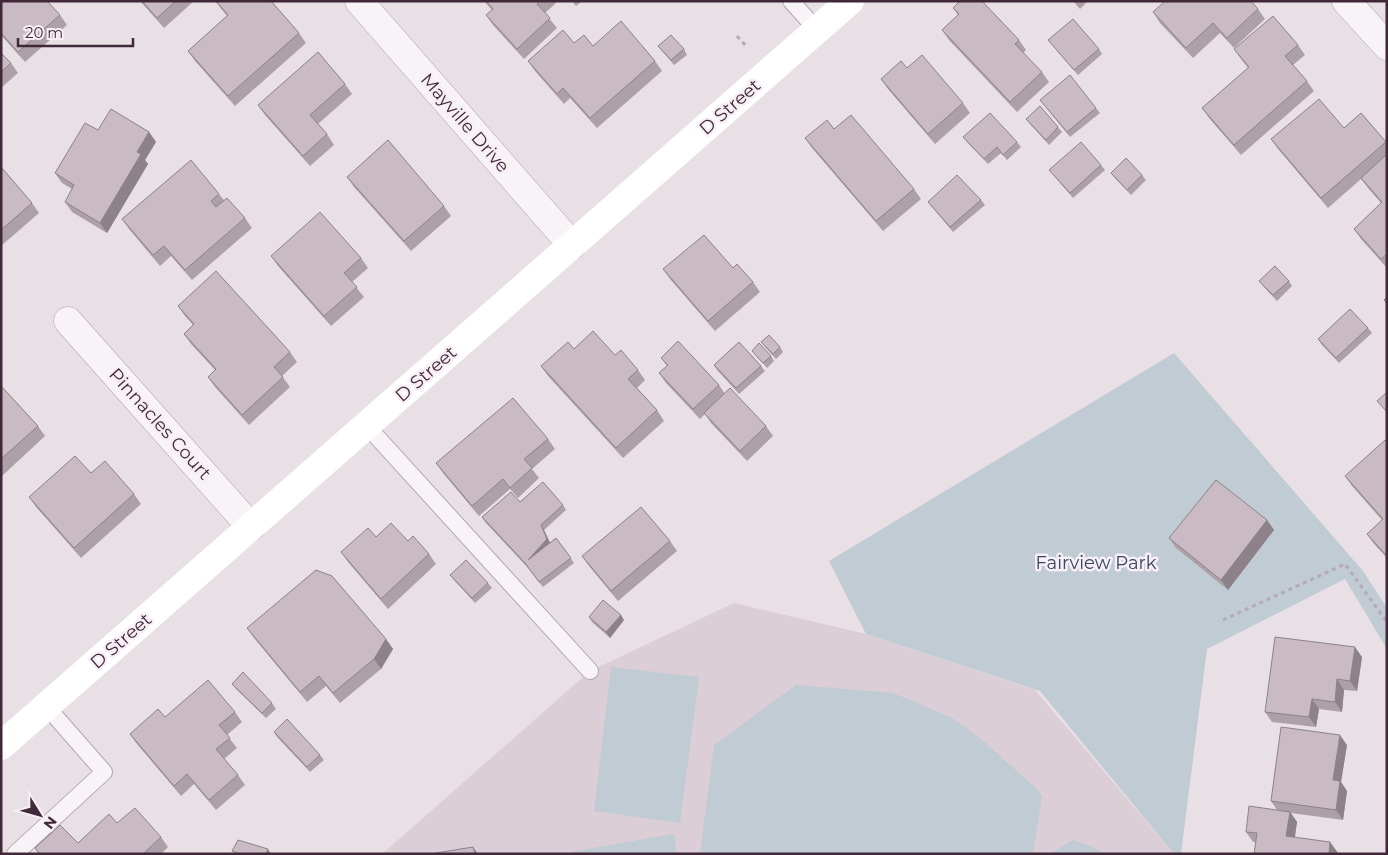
<svg xmlns="http://www.w3.org/2000/svg" width="1388" height="855" font-family="Montserrat,sans-serif">
<rect width="100%" height="100%" fill="#e9e0e6"/>
<path fill="#dbced6" d="M734,603L866,634L1035,690L1174,854H382L590,671Z"/>
<path fill="#c0cbd4" d="M1174,353L1363,571L1387,608V649L1345,579L1207,649L1181,854H1174L1040,691L866,634L829,561Z
M611,667L699,677L680,823L594,811Z
M796,685L892,693L908,699L952,718L981,739L1037,789L1042,796L1033,854H700L714,745Z
M674,834L677,854H571L570,852Z
M1073,840L1091,846L1105,854H1050Z"/>
<g fill="none" stroke-linecap="round" stroke-linejoin="round">
<g stroke="#b3a5af" stroke-width="18">
<path id="service" d="M791,1L817,30
M367,426L590,671
M15,854L104,772L47,707"/>
</g>
<g stroke="#b3a5af" stroke-width="29">
<path id="minor" d="M359,1L572,245
M1346,1L1387,46
M68,321L251,527"/>
</g>
<path stroke="#b5aab2" stroke-width="3" stroke-dasharray="4 4" stroke-linecap="butt" d="M737,36L747,47
M1223,620L1345,564L1387,622"/>
<use href="#service" stroke="#f7f3f6" stroke-width="16"/>
<use href="#minor" stroke="#f7f3f6" stroke-width="28"/>
<path stroke="#fff" stroke-width="28" d="M1,746L850,1"/>
</g>
<path fill="#ada0a9" d="M1,1L60,15L67,25L25,62L1,35Z
M140,1H194L164,28Z
M215,1H271L299,33L306,43L235,106L195,61L188,51L227,16Z
M484,1H555L556,3L545,13L557,28L524,59L493,25L486,15L492,10Z
M572,1H582L576,6Z
M1073,1H1088L1080,9Z
M953,8L1019,40L1026,50L1023,53L1042,72L1049,82L1017,112L949,40L942,30L958,15Z
M1258,9L1265,19L1234,48L1220,33L1193,58L1160,23L1153,12Z
M1048,40L1099,49L1102,54L1078,75Z
M574,43L593,46L655,61L662,71L597,128L570,98L564,104L535,71L528,61Z
M1298,45L1305,55L1293,65L1307,81L1314,91L1241,155L1209,118L1202,108L1248,68L1241,59L1234,49Z
M658,46L684,49L687,55L674,65Z
M1,53L11,63L18,73L1,88Z
M907,68L963,103L970,113L935,144L888,89L881,79Z
M345,84L352,94L318,124L327,134L334,145L310,166L265,115L258,105Z
M1040,100L1096,108L1100,113L1070,137Z
M1361,113L1387,143V268L1361,239L1354,229L1381,203L1368,188L1361,179L1328,208L1278,149L1271,139L1344,128Z
M1026,119L1058,127L1062,132L1049,145L1030,124Z
M834,129L914,189L921,199L883,231L812,148L805,138Z
M98,130L149,132L156,142L145,160L148,164L107,233L72,212L65,202L72,189L62,183L55,173Z
M963,137L1017,142L1021,147L1007,160L1001,153L988,164L967,142Z
M1101,165L1105,170L1073,198L1049,170Z
M1,167L32,203L39,213L1,246Z
M1111,173L1142,175L1146,180L1131,195L1115,178Z
M347,177L444,206L451,216L411,251L354,187Z
M219,194L224,200L245,218L252,228L192,280L171,256L160,266L129,229L122,219Z
M981,200L985,205L953,232L928,202Z
M271,256L361,258L368,268L352,282L364,297L331,326L278,266Z
M733,268L753,282L760,292L715,331L670,279L663,269Z
M1259,281H1289L1292,286L1277,301L1263,286Z
M178,306L290,352L297,362L282,376L290,387L249,425L215,387L208,377L215,370L191,344L184,334L193,325L185,316Z
M1368,328L1372,333L1339,363L1322,345L1318,339Z
M761,342L780,347L783,352L776,359L765,347Z
M574,349L615,355L638,370L645,380L637,388L657,410L664,421L623,458L548,376L541,366Z
M752,351L771,356L774,361L767,368Z
M661,358L719,385L725,394L766,426L773,436L747,461L711,423L705,414L700,419L666,383L659,373L667,366Z
M714,365L761,366L765,371L739,394L717,370Z
M1,386L38,426L45,436L2,476Z
M548,439L555,449L532,469L539,478L518,498L510,489L479,516L443,473L436,463Z
M1387,442V558L1374,544L1367,534L1382,520L1352,486L1345,476Z
M91,473L134,494L141,504L81,558L36,507L29,497Z
M520,502L563,505L566,510L544,530L550,543L556,538L574,563L543,587L528,568L485,522L482,517Z
M1267,520L1274,530L1228,590L1176,548L1169,538Z
M376,537L408,541L429,554L436,564L388,609L348,562L341,552Z
M670,541L677,551L618,601L589,566L582,556Z
M450,575L488,583L492,588L475,603L454,580Z
M589,617L624,620L610,638L592,622Z
M247,628L386,639L393,649L381,669L340,703L326,686L307,702L254,638Z
M1362,657L1357,691L1344,690L1342,712L1319,709L1316,727L1272,722L1265,712Z
M232,684L272,703L276,709L266,718L236,689Z
M235,712L242,722L227,735L237,748L224,759L238,775L245,785L216,810L194,784L181,796L137,744L130,734L165,717Z
M274,732L320,755L324,760L310,772L277,737Z
M1347,745L1341,782L1347,791L1343,820L1291,813L1297,822L1295,838L1330,842L1338,853L1253,842L1246,832L1277,810L1271,801Z
M117,823L161,837L168,847L161,854H39L35,848L78,843Z"/>
<path fill="#8d8289" d="M149,132L156,142L145,160L148,164L107,233L100,223L137,152Z
M1267,520L1274,530L1228,590L1221,580Z
M541,525L544,530L551,545L528,560Z
M621,615L624,620L610,638L606,632Z
M386,639L393,649L381,669L374,659Z
M1355,647L1362,657L1357,691L1350,681Z
M1337,679L1344,690L1342,712L1335,702Z
M1312,699L1319,709L1316,727L1309,717Z
M1340,735L1347,745L1341,782L1347,791L1343,820L1336,810L1333,780Z
M1290,812L1297,822L1293,847L1286,836Z
M1330,842L1338,853L1337,854H1329Z
M473,847L478,854H475Z
M268,849L271,854H266Z"/>
<path fill="#c9bac4" stroke="#8d8289" d="M1,1H47L60,15L18,52L1,33Z
M142,1H176L157,18Z
M216,1H271L299,33L228,96L188,51L228,15Z
M486,1H540L537,4L550,18L517,49L486,15L493,9Z
M960,1H973L974,2L975,1H982L1019,40L1015,44L1042,72L1010,102L942,30L959,14L953,8Z
M1165,1H1251L1258,9L1227,38L1213,23L1186,48L1153,12Z
M1273,16L1298,45L1285,56L1307,81L1234,145L1202,108L1249,67L1234,49Z
M1073,19L1099,49L1074,70L1048,40Z
M621,21L655,61L590,118L563,88L557,94L528,61L563,30L574,43L584,35L593,46Z
M671,35L684,49L671,60L658,46Z
M318,52L345,84L310,115L327,134L303,156L258,105Z
M1,53L11,63L1,72Z
M922,55L963,103L928,134L881,79L901,61L907,68Z
M1070,75L1096,108L1067,132L1040,100Z
M1319,99L1344,128L1361,113L1386,142L1321,198L1271,139Z
M1040,106L1058,127L1046,140L1026,119Z
M111,109L149,132L137,152L141,154L100,223L65,202L74,185L55,173L85,123L98,130Z
M990,113L1017,142L1003,155L997,147L984,159L963,137Z
M851,115L914,189L876,221L805,138L827,120L834,129Z
M388,140L444,206L404,241L347,177Z
M1081,142L1101,165L1070,193L1049,170Z
M1387,154V254L1381,259L1354,229L1382,202L1361,178Z
M1126,158L1142,175L1127,190L1111,173Z
M191,160L219,194L211,201L216,207L227,198L245,218L185,270L164,246L153,255L122,219Z
M1,167L32,203L1,230Z
M957,175L981,200L950,227L928,202Z
M320,212L361,258L344,273L357,287L324,316L271,256Z
M704,235L733,268L737,264L753,282L708,321L663,269Z
M1275,266L1289,281L1273,295L1259,281Z
M216,271L290,352L274,367L283,377L242,415L208,377L216,369L184,334L194,324L178,306Z
M1387,297V304L1384,300Z
M1350,309L1368,328L1336,358L1318,339Z
M593,331L615,355L621,350L638,370L628,379L657,410L616,448L541,366L568,342L574,349Z
M769,335L780,347L773,354L761,342Z
M678,341L719,385L693,409L659,373L668,365L661,358Z
M739,342L761,366L736,388L714,365Z
M759,343L771,356L763,363L752,351Z
M1,386L38,426L1,459Z
M730,388L766,426L740,451L704,413Z
M1386,393H1387V412L1377,401Z
M513,398L548,439L524,459L532,468L510,488L503,479L472,506L436,463Z
M1385,440L1387,442V556L1367,534L1383,519L1345,476Z
M75,456L91,473L105,461L134,494L74,548L29,497Z
M1216,480L1267,520L1221,580L1169,538Z
M543,482L563,505L541,525L547,539L528,560L556,538L571,558L539,582L525,563L482,517L511,492L520,502Z
M641,507L670,541L611,591L582,556Z
M391,523L408,541L413,536L429,554L381,599L341,552L368,528L376,537Z
M466,560L488,583L472,598L450,575Z
M316,570L332,576L386,639L374,659L333,693L319,676L300,692L247,628Z
M603,600L621,615L606,632L589,617Z
M1275,637L1355,647L1350,681L1337,679L1335,702L1312,699L1309,717L1265,712Z
M243,672L272,703L262,713L232,684Z
M208,680L235,712L219,725L230,738L216,749L238,775L209,800L187,774L174,786L130,734L158,709L165,717Z
M287,719L320,755L307,767L274,732Z
M1281,727L1340,735L1333,780L1340,781L1336,810L1271,801Z
M1249,806L1290,812L1286,836L1330,842L1329,854H1254L1257,833L1246,832Z
M135,808L161,837L143,854H40L35,848L60,825L78,843L109,814L117,823Z
M238,840L268,849L266,854H240L232,851Z
M473,847L475,854H430Z"/>
<g text-anchor="middle" dominant-baseline="central" stroke-width="5" stroke-linejoin="round" paint-order="stroke">
<g font-size="18" fill="#412839" stroke="#f7eff5">
<text transform="translate(730 107) rotate(-41)">D Street</text>
<text transform="translate(465 123) rotate(49)">Mayville Drive</text>
<text transform="translate(426 374) rotate(-41)">D Street</text>
<text transform="translate(160 424) rotate(48)">Pinnacles Court</text>
<text transform="translate(121 641) rotate(-41)">D Street</text>
</g>
<g font-size="18" fill="#34485e" stroke="#f7eff5">
<text x="1096" y="563">Fairview Park</text>
</g>
</g>
<rect width="1388" height="855" fill="none" stroke="#412839" stroke-width="5"/>
<g transform="translate(40 815) rotate(127)" stroke="#f7eff5" stroke-width="4" paint-order="stroke">
<path d="M0-4L9 19L0 12L-9 19Z" fill="#412839"/>
<text y="-8" font-size="14" font-weight="bold" text-anchor="middle" fill="#412839">N</text>
</g>
<path d="M18 38v8h115v-8" fill="none" stroke="#412839" stroke-width="2.5"/>
<text x="25" y="38" font-size="15" fill="#412839" stroke="#f7eff5" stroke-width="4" paint-order="stroke">20 m</text>
</svg>
